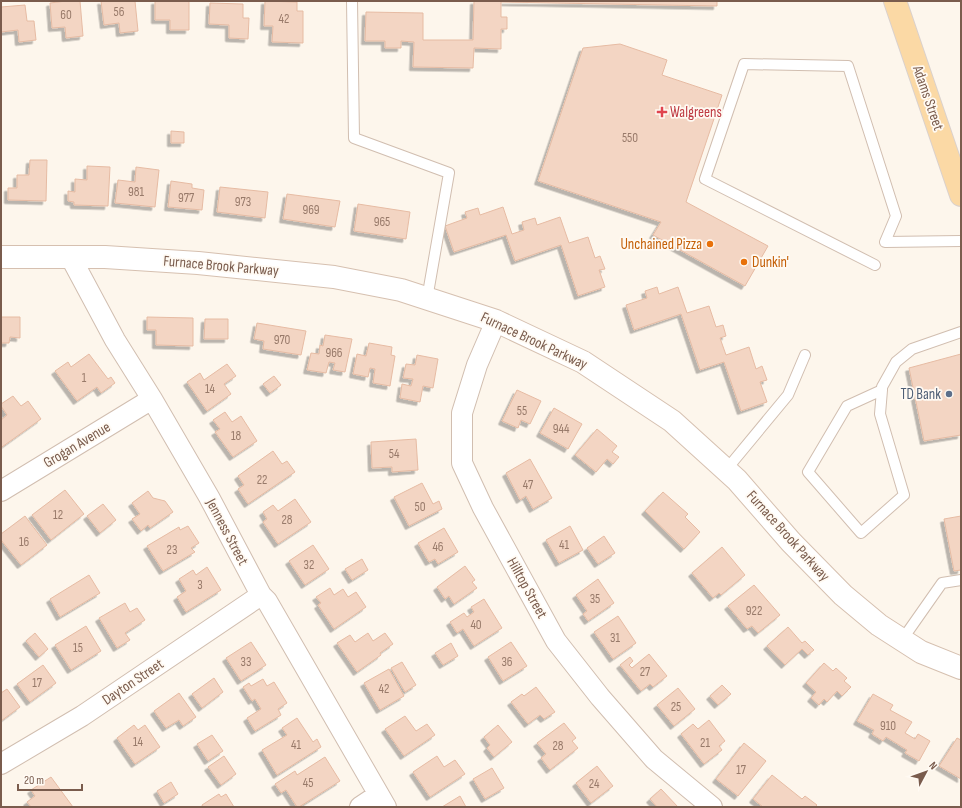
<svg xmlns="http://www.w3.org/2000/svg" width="962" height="808" font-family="'Sofia Sans Condensed',sans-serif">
<defs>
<filter id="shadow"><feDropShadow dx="-3.5" dy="3.5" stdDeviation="0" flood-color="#0004"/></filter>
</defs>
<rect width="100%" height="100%" fill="#fdf6ec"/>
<path fill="#f3d5c3" stroke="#e6bba3" filter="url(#shadow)" d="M66,1H80L83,36L66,38L65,27L52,28L50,3Z
M101,1H135L138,31L120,33L119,23L104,25Z
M155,1H189V30H170V20H155Z
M265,1L297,2V11H303V43L272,42L273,26H264Z
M474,1H717V6L501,2V17H507V29H501V49L474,48L473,68L413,67L414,42L401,41V48H385V41H365L366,12L423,13V40H473Z
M210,3L243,4V18H249L248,39L229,38V25L209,24Z
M25,5L27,21H34L36,40L19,42L18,30L1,32V7Z
M620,44L667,60L662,75L722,95L686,202L768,246L745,286L653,235L661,222L538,181L583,48Z
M171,131L184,132V143H171Z
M30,160H47L46,201L8,200V188H17V175H29Z
M87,166L110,167L108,206L74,205V202L68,201V191L75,192V179L87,180Z
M136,167L159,170L155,207L115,203L118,180L135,182Z
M171,181L192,184V188L204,190L202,210L168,207Z
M220,187L268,192L265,218L217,212Z
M287,194L340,201L335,227L283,219Z
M358,204L410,212L406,239L354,231Z
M503,207L512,234L524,230L522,222L535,218L537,225L560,217L569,243L588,237L595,258L600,256L605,269L599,270L605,287L578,296L561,245L515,261L506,235L454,252L445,226L467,218L465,212L478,208L480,215Z
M657,287L659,294L678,287L687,313L709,306L716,327L723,325L726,336L720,338L726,355L749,347L756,369L762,366L767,380L760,382L767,402L741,411L724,362L700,370L681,314L634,330L626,305L647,298L645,291Z
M1,317H20V338L10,337L9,343H1Z
M147,317L193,318V346L156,345V330H147Z
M205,319H228V339H204Z
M257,323L306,331L301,355L263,349L264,341L254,339Z
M325,335L352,339L345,372L333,370L335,363L329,362L326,373L307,370L311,353L319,354L320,345L323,346Z
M369,343L392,347L391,355L395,356L390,386L373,383L375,369L370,368L368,377L353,374L357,354L366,356Z
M89,354L108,379L111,377L115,383L101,393L97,387L77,401L55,371L68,362L71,367Z
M961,354V435L924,441L909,368Z
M417,355L438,359L433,388L423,386L420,402L400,398L402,384L411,386L413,379L403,378L406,364L415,365Z
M227,364L236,376L224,384L231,394L207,411L187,382L200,373L204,380Z
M274,376L281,385L270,393L263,384Z
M517,390L541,401L530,424L521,420L518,428L502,421Z
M13,396L21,406L28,401L41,419L2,447L1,446V420L7,415L1,406V404Z
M554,408L582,424L568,449L540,433Z
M225,412L232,422L241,416L257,441L233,457L215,432L220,429L213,420Z
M597,429L617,446L612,452L619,457L613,464L607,459L596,472L575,455Z
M416,439L418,470L392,472V467L372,468L371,442Z
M273,451L282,464L287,461L295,472L248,504L238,489L244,485L238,476Z
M530,459L552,498L533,509L526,496L520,500L506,473Z
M422,483L433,504L439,501L442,509L409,526L394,497Z
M65,490L84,514L51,540L32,515Z
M148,491L153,498L165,501L173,512L150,528L148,525L141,531L132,519L140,514L132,503Z
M663,492L688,514L685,517L700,532L684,549L645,511Z
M295,499L311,522L278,544L263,522L267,519L263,512L273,505L278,511Z
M103,504L116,520L100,533L87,516Z
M25,516L47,545L21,565L1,540V534Z
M961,516V570L954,571L944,519Z
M188,526L199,543L191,548L195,552L163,571L147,546L179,527L180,530Z
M570,526L583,550L559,563L546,540Z
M444,528L458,552L438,564L435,559L429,562L418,543Z
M604,536L615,553L598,564L587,548Z
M313,545L329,569L305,585L289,561Z
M722,547L745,575L721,595L719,593L713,598L692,573Z
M362,559L368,570L352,580L345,569Z
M465,566L475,580L472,582L477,588L454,604L449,596L445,599L437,587Z
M207,567L221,590L186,612L177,597L186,591L179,579L193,570L196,575Z
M89,575L100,593L60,617L50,599Z
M598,579L614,603L588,621L583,614L587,611L576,595Z
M754,585L780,615L758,633L752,626L747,629L728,606Z
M330,588L334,595L343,589L348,597L356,592L366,607L334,629L318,605L321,603L316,597Z
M484,599L502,628L474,646L463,629L457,633L450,622L464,613L467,617L474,612L471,607Z
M125,603L130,612L137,608L145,620L125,633L130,640L117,648L99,618Z
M618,616L636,643L613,659L594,632Z
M86,626L101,651L71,670L55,645Z
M788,627L802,643L805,641L814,650L808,655L802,649L785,665L767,646Z
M35,633L48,649L39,657L26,641Z
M368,633L373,641L385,633L393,644L380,653L381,655L357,672L337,643L350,635L355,642Z
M251,642L266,665L241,681L226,658Z
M511,642L527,666L503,681L488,657Z
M451,643L458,656L443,665L435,653Z
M649,654L667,676L653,687L650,684L641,691L620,665L630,657L633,661L629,665L632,668Z
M402,662L416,685L405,692L391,668Z
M824,663L833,671L836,668L847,678L844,681L851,687L842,696L837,691L827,702L824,699L819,705L811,698L816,692L806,683Z
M43,665L56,683L30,702L17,684Z
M389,669L404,696L380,710L364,683Z
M214,678L223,692L202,708L192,694Z
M263,679L267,686L274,682L287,703L278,709L281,715L255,731L247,718L261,709L255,699L252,701L243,687L249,683L251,686Z
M722,685L731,694L718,705L710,696Z
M536,687L555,712L544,719L540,715L528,724L511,702L522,694L524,696Z
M678,688L695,709L674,726L657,705Z
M7,689L20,707L1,721V693Z
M179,693L196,717L183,726L179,720L166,728L154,711Z
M873,694L893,705L890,710L912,722L905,733L915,739L918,734L930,741L919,761L905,753L907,750L886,737L883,741L872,734L874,730L857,721Z
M405,716L416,731L427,724L435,735L404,756L385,729Z
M297,718L313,742L317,739L321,747L277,775L262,750L287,735L282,728Z
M709,720L725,741L719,746L722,750L704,764L681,734L693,724L698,729Z
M564,723L576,738L572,741L578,748L550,770L541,758L546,754L537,743Z
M134,725L138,730L145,725L160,747L135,764L117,738Z
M498,725L512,742L494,757L487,748L490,745L484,737Z
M212,735L223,751L208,761L197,744Z
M957,738L961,740V779L939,766Z
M744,743L766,761L738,796L716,779Z
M224,756L236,774L221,785L208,767Z
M437,756L444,767L455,760L465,774L430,797L413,772Z
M325,757L340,781L299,807H297L286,790L281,793L275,784L295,771L297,775Z
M597,766L613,786L591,803L576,783Z
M492,768L504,788L485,799L473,779Z
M772,775L802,799L805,796L817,805L815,807H763L753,799Z
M51,777L73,807H31L27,802L35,796L31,790Z
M171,782L178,794L164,803L157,791Z
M661,789L678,807H657L650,799Z
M219,794L221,797L226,794L234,807H203L202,805Z
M460,796L466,807H442Z"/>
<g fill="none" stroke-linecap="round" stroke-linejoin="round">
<g stroke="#d1beb0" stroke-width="12">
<path id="service" d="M352,1L354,138L449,173L427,299
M875,265L705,179L744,64L848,66L896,216L885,242L961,241
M882,390L847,406L808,472L861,533L904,495L880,414L882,390V387L896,362L912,349L961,332
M726,470L788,395L805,355
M902,640L942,583L961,580"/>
</g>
<g stroke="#d1beb0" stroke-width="22">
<path id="minor" d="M70,256L115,340L152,399L209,497L261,595L267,601L386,807
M496,321L477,365L462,413V463L483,508L556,641L600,697L654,759L712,807
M1,491L152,399
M1,764L82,716L261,595
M360,807L378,795"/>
</g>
<g stroke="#d6c0b0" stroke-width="24">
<path id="secondary" d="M1,257H105L198,263L334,277L401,290L496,321L583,362L672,421L737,480L791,542L843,595L879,625L921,652L961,668"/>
</g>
<g stroke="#dad1cd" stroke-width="24">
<path id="primary" d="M895,1L961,195"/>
</g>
<use href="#service" stroke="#fff" stroke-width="10"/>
<use href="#minor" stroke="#fff" stroke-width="20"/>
<use href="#secondary" stroke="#fff" stroke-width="22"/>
<use href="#primary" stroke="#fbd9a5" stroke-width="22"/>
</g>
<path fill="#e0444e" stroke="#fffaf3" stroke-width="1.5" d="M660 106h4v4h4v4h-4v4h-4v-4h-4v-4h4z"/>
<g fill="#e8710a" stroke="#fffaf3" stroke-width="1.5">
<circle cx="710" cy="244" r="4"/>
<circle cx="744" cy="262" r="4"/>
</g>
<circle fill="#5c6f8a" stroke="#fffaf3" stroke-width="1.5" cx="949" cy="394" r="4"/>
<g text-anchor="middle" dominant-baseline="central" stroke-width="3.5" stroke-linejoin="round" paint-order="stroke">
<g font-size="13" fill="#987a6a">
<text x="119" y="12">56</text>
<text x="66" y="15">60</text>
<text x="284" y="19">42</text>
<text x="630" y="138">550</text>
<text x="136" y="192">981</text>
<text x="186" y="198">977</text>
<text x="243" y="202">973</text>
<text x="311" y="210">969</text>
<text x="382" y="222">965</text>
<text x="282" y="340">970</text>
<text x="334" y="353">966</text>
<text x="84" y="378">1</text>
<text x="210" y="389">14</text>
<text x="522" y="411">55</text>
<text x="561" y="429">944</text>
<text x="236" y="436">18</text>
<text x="394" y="454">54</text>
<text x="262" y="480">22</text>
<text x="528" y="485">47</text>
<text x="420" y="507">50</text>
<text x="58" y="515">12</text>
<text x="287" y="520">28</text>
<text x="24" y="542">16</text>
<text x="564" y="545">41</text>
<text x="438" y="547">46</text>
<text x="172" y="550">23</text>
<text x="309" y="565">32</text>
<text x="200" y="585">3</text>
<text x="595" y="599">35</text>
<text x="754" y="611">922</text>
<text x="476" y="625">40</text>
<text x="615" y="638">31</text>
<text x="78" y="648">15</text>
<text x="246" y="662">33</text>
<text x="507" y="662">36</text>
<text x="645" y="672">27</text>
<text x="37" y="683">17</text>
<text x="384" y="689">42</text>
<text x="676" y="707">25</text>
<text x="888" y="726">910</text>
<text x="138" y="742">14</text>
<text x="705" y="743">21</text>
<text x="296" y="745">41</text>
<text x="558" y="746">28</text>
<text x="741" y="770">17</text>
<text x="308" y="783">45</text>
<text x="594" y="784">24</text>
</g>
<g font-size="15" fill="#7a5c4d" stroke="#fffaf3">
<text transform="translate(928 98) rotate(71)">Adams Street</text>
<text transform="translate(221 266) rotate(5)">Furnace Brook Parkway</text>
<text transform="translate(534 341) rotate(25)">Furnace Brook Parkway</text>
<text transform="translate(77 445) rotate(-31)">Grogan Avenue</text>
<text transform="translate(227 532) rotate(62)">Jenness Street</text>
<text transform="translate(788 536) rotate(48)">Furnace Brook Parkway</text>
<text transform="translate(527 588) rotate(61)">Hilltop Street</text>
<text transform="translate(133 682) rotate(-34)">Dayton Street</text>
</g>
<g font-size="15" fill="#be3a42" stroke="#fffaf3" text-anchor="start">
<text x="670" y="112">Walgreens</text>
</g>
<g font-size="15" fill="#c56008" stroke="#fffaf3" text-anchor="end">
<text x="702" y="244">Unchained Pizza</text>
<text x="752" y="262" text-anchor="start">Dunkin'</text>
</g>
<g font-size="15" fill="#4e5e75" stroke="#fffaf3" text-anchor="end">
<text x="941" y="394">TD Bank</text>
</g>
</g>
<rect width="962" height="808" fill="none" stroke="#7a5c4d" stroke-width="4"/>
<g transform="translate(926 772) rotate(49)" stroke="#fffaf3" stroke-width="3" paint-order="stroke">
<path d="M0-3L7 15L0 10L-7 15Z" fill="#7a5c4d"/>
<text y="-6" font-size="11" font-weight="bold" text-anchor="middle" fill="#7a5c4d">N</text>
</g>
<path d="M18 784v6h64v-6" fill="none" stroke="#7a5c4d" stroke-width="2"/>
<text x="24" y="784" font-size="12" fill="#7a5c4d" stroke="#fffaf3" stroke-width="3" paint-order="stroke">20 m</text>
</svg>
